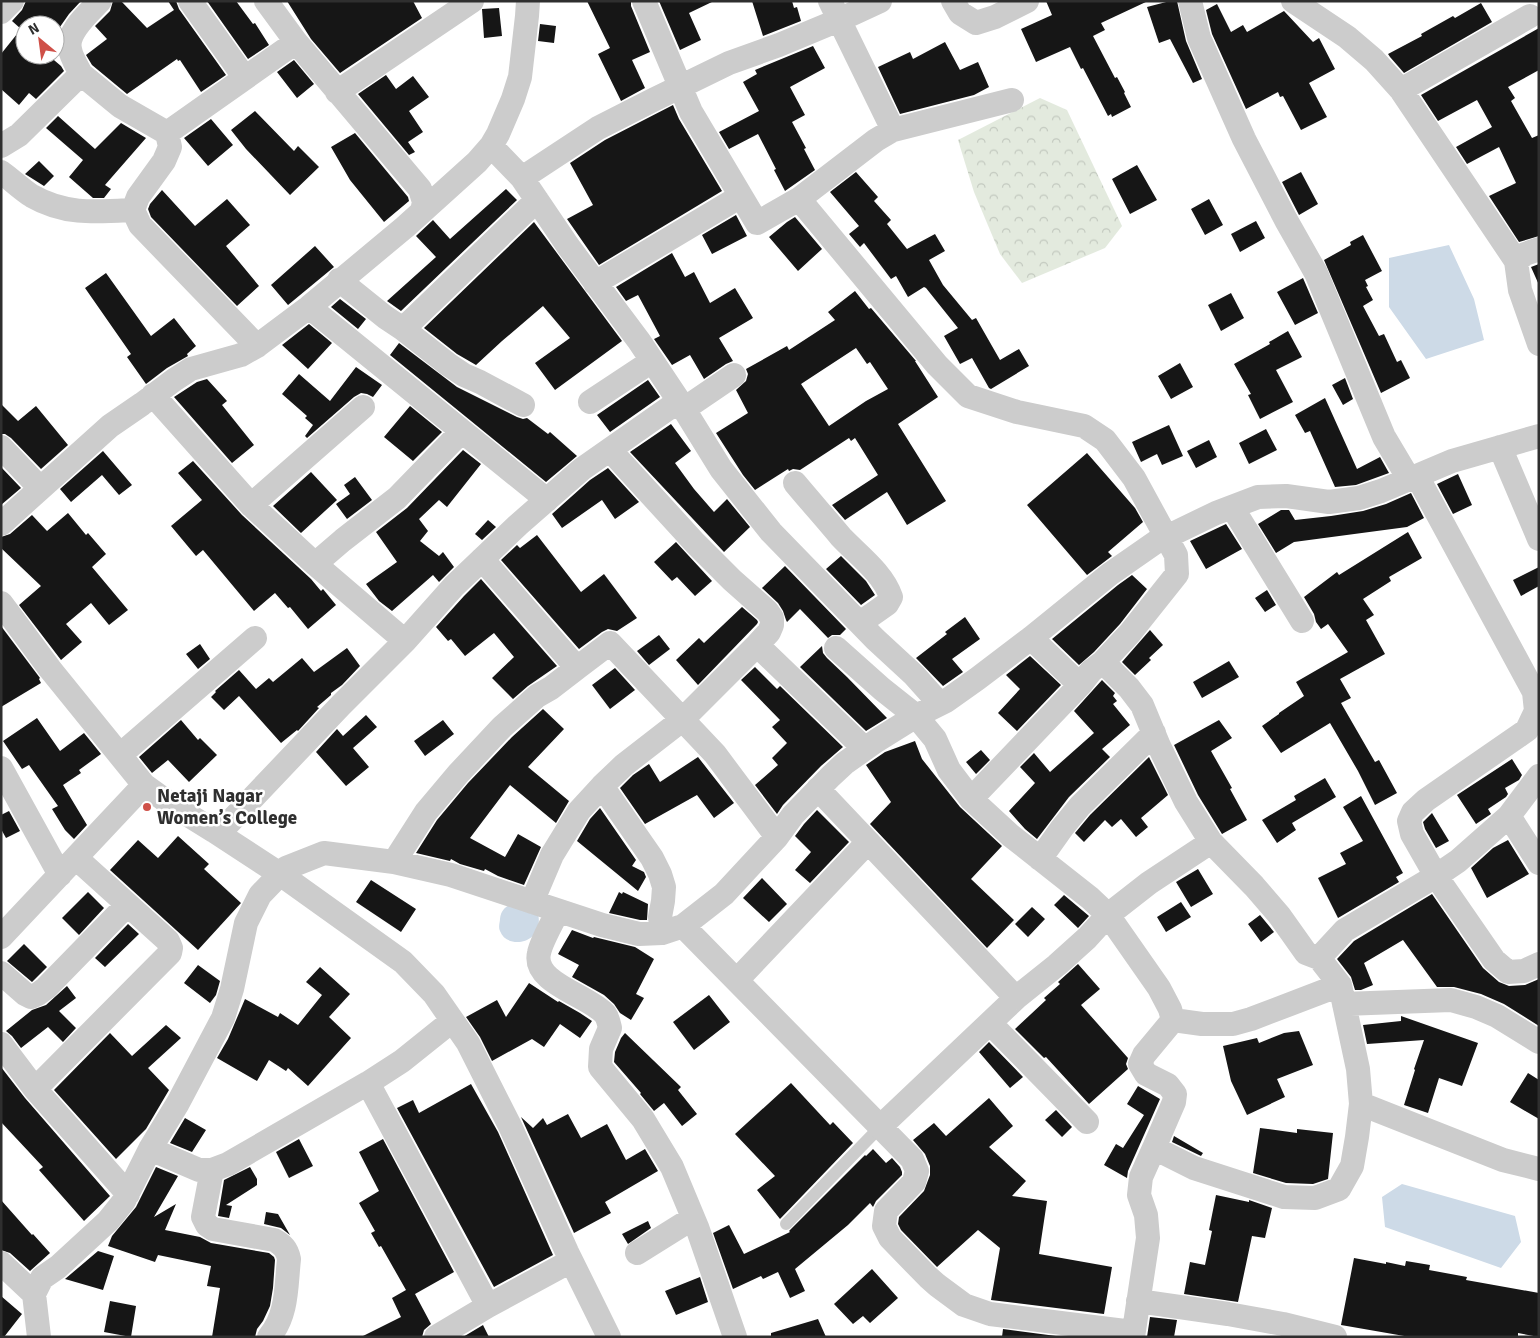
<svg xmlns="http://www.w3.org/2000/svg" width="1540" height="1338" font-family="Signika,sans-serif">
<defs>
<pattern id="park-crowns" width="20" height="18" patternUnits="userSpaceOnUse" patternTransform="scale(1.25)"><rect width="20" height="18" fill="#e3eade"/><path d="M2 6a3 3 0 1 1 6 0M12 15a3 3 0 1 1 6 0" fill="none" stroke="#c3c9bf"/></pattern>
</defs>
<rect width="100%" height="100%" fill="#fff"/>
<path fill="url(#park-crowns)" d="M1040,98L1067,110L1122,226L1105,248L1022,283L1000,254L974,192L958,140Z"/>
<path fill="#cddae7" d="M1449,245L1474,299L1484,340L1426,359L1389,307V258Z
M515,902L537,910C548,944 507,951 500,931C498,927 500,922 500,919C501,909 507,906 515,902Z
M1402,1184L1515,1216L1521,1242L1501,1268L1385,1227L1382,1197Z"/>
<path fill="#161616" fill-rule="evenodd" d="M26,1H81L69,14L55,34V25H25V55H48L61,66L64,71L36,99L29,93L19,105L1,89V54L21,29L12,21L22,10Z
M113,1H121L147,28L174,10L168,1H176L179,9L226,75L201,92L180,60L178,61L177,59L127,94L92,65L86,55L107,39L95,26L110,11Z
M207,1H236L253,24L255,23L269,45L248,59Z
M287,1H413L422,18L340,73L311,39Z
M587,1H631V6L650,52L632,60L645,88L621,101L598,54L610,48Z
M659,1H714L689,13L701,40L680,50Z
M752,1H792L794,8L797,7L801,21L763,36Z
M1046,1H1148L1101,23L1105,30L1093,36L1115,78L1117,77L1125,92L1124,93L1131,107L1112,117L1111,114L1108,116L1083,68L1081,69L1070,47L1036,62L1021,29L1052,15Z
M1170,1H1177L1186,41L1202,79L1193,83L1170,39L1159,43L1147,7Z
M1481,3L1492,22L1404,73L1390,57L1388,54L1422,36L1421,34L1453,16L1455,18Z
M1217,4L1231,32L1243,25L1247,32L1284,11L1313,42L1319,38L1335,69L1309,83L1327,117L1301,130L1283,96L1280,97L1278,92L1246,109L1212,34L1206,10Z
M499,8L502,36L484,38L482,9Z
M540,24L556,26L554,43L538,41Z
M1539,28V70L1508,87L1515,98L1511,101L1532,138L1539,135V236L1519,242L1489,196L1516,183L1499,147L1467,164L1456,147L1492,127L1477,100L1438,121L1421,95Z
M945,42L960,70L978,62L989,87L974,95L900,114L878,67L910,52L913,59Z
M813,46L825,68L790,87L805,115L792,122L806,148L804,149L815,170L785,191L774,170L776,169L758,134L729,149L719,132L759,111L743,82L757,74L755,70Z
M294,60L314,84L297,98L277,72Z
M386,75L396,89L413,76L429,97L409,111L423,132L408,142L415,152L409,155L358,94Z
M673,105L679,119L722,191L599,265L567,219L593,205L570,163L605,140Z
M255,111L294,151L298,146L319,167L290,195L246,149L231,130Z
M58,116L95,149L121,123L146,138L105,185L111,189L104,198H93L69,177L83,160L46,128Z
M211,119L233,145L208,166L184,138Z
M355,133L408,197L409,201L384,222L350,180L331,147Z
M39,161L54,176L44,186L25,174Z
M1137,165L1157,200L1130,214L1112,179Z
M856,172L878,197L874,201L891,220L887,224L907,249L935,234L945,251L929,260L943,285L972,320L976,318L1000,360L1019,349L1029,366L991,389L989,388L972,358L960,364L944,336L958,328L926,288L924,287L908,297L896,276L891,279L864,243L860,247L849,234L859,226L830,192Z
M1301,172L1318,204L1299,215L1282,182Z
M506,189L517,200L401,311L387,301L436,257L416,236L433,220L450,239Z
M162,190L195,226L227,199L250,225L226,246L259,286L237,306L151,217L148,209L150,204Z
M1209,199L1223,225L1205,235L1191,209Z
M736,215L747,236L712,254L702,235Z
M795,217L822,249L798,271L769,237L787,222Z
M1256,221L1265,238L1240,252L1231,234Z
M534,222L622,341L555,390L535,363L570,338L543,306L502,341L476,365L457,354L424,328Z
M1363,235L1382,271L1365,280L1368,286L1366,287L1373,300L1363,306L1379,336L1384,334L1397,362L1401,360L1410,378L1381,393L1324,260L1351,245L1350,242Z
M315,246L334,267L288,305L271,285Z
M672,253L685,277L694,272L710,303L735,288L753,318L719,338L733,361L726,364L704,379L690,355L672,365L654,339L660,336L638,295L626,301L616,287Z
M1539,264V285L1531,267Z
M106,273L151,336L174,318L196,346L187,354L188,356L167,368L146,384L127,357L131,354L85,288Z
M1303,278L1318,313L1295,325L1277,292Z
M855,291L869,309L871,308L916,361H915L938,397L898,424L946,501L907,525L887,492L845,520L832,505L878,475L855,438L851,441L849,438L800,470L793,469L789,471L788,469L755,490L743,475L716,433L748,413L736,390L746,381L748,374L746,369L787,346L789,350L835,320L828,312ZM856,348L867,364L870,362L888,389L866,401L829,426L801,384Z
M1231,293L1244,318L1221,331L1208,305Z
M340,299L366,319L358,329L331,307Z
M309,324L332,343L308,369L282,345Z
M1288,331L1302,357L1276,370L1293,402L1260,419L1248,395L1251,394L1234,364L1270,344L1269,342Z
M399,343L457,387L517,417L523,419L527,418L548,434L550,432L577,456L546,482L390,355Z
M1180,363L1193,387L1171,399L1158,376Z
M356,367L382,385L373,397L367,394L361,393L354,397L307,438L305,436L313,425L305,418L307,416L282,394L299,374L330,401Z
M1345,378L1353,399L1343,405L1332,385Z
M207,379L227,401L222,405L254,445L232,463L174,397L197,382Z
M648,380L660,397L610,432L597,415Z
M1325,398L1357,469L1380,457L1389,473L1356,485L1335,487L1310,431L1305,433L1295,415Z
M1,404L18,421L36,406L68,445L41,469L11,438L5,434H1Z
M410,406L442,432L413,461L384,437Z
M671,424L691,451L675,463L694,489L714,512L727,499L750,527L724,552L630,452Z
M1169,425L1183,456L1162,465L1157,454L1141,462L1132,442Z
M1266,429L1277,450L1249,464L1239,443Z
M1209,440L1217,457L1196,468L1187,451Z
M463,450L481,464L447,507L439,500L419,519L428,531L420,541L439,556L443,552L454,567L439,582L433,575L392,611L379,601L366,584L397,562L376,532L407,508Z
M103,451L132,485L119,495L102,475L71,502L60,489Z
M1087,453L1135,508L1143,522L1108,552L1112,556L1087,575L1027,505Z
M193,461L242,515L311,579L321,591L323,589L336,605L308,629L290,607L288,608L275,593L254,611L203,550L196,556L171,526L202,500L178,473Z
M1,467L21,488L1,505Z
M608,468L639,502L615,519L602,500L562,528L552,514L590,480Z
M311,472L337,500L301,533L273,506Z
M1458,474L1472,505L1453,514L1437,484Z
M355,477L372,500L347,519L336,504L350,494L344,485Z
M1411,493L1424,518L1407,527L1294,542L1276,553L1258,524L1281,510H1289L1295,520L1331,516L1363,511L1386,504Z
M68,513L86,535L88,533L106,554L92,567L128,610L109,625L91,603L66,624L82,642L61,660L19,605L41,586L1,548V537L10,534L32,515L47,531Z
M488,520L496,527L482,540L475,534Z
M1226,524L1242,549L1206,569L1190,541Z
M1408,532L1422,558L1389,577L1391,581L1363,599L1374,615L1366,620L1385,654L1340,679L1351,698L1341,703L1375,762L1379,760L1397,793L1375,805L1358,771L1330,723L1281,753L1262,726L1279,714V713L1304,696L1296,682L1348,652L1328,624L1321,629L1316,622L1314,614L1304,597L1337,572L1339,575Z
M537,535L581,592L604,574L637,618L617,631L608,629L602,632L579,649L501,560L517,545L520,548Z
M676,542L712,581L695,596L677,577L672,581L654,562Z
M841,556L866,581L875,595L861,605L826,569Z
M785,566L846,629L840,635H832L828,638L800,609L787,622L786,620L783,611L778,603L762,588Z
M1539,567V586L1521,596L1513,580Z
M1132,575L1147,589L1120,624L1094,652L1079,665L1052,639L1118,585Z
M481,579L557,666L528,686L513,699L492,678L514,657L494,633L465,656L451,639L448,641L436,627L464,596Z
M1267,590L1276,605L1265,612L1255,598Z
M742,607L757,620L758,622L757,624L698,685L676,660L699,638L704,643Z
M965,617L980,639L952,659L963,672L943,686L916,658L947,634L945,632Z
M1,626L40,678L39,679L41,683L1,707Z
M1150,630L1163,645L1149,658L1151,660L1135,675L1122,662Z
M659,635L670,649L649,665L637,651Z
M200,644L210,659L198,669L186,654Z
M822,646L823,653L827,658L847,677L887,718L866,731L800,667Z
M347,648L360,666L342,685L331,693V695L317,707L319,708L298,731L297,730L281,743L239,696L224,710L211,697L216,692L215,691L239,670L256,689L269,678L273,682L302,658L314,672Z
M1030,656L1061,685L1017,731L998,713L1020,689L1006,675Z
M1229,661L1239,677L1202,698L1193,682Z
M755,667L777,689L780,686L843,747L821,766L783,805L777,814L755,785L778,765L772,758L787,743L772,727L780,720L741,680Z
M615,668L635,690L610,709L592,685Z
M1102,680L1115,693L1113,696L1117,701L1113,704L1130,725L1102,749L1110,757L1069,797L1037,839L1025,829L1009,811L1035,783L1020,767L1034,753L1050,772L1094,733L1074,711Z
M543,709L564,729L528,767L569,801L556,823L510,785L470,838L505,857L518,834L541,847L524,885L498,876L485,869L484,871L460,864L451,859L450,861L416,853L437,820L468,783L512,737Z
M366,715L377,727L353,748L369,767L346,786L316,752L337,729L343,736Z
M37,718L60,751L84,733L101,754L79,770L81,773L63,785L87,825L74,839L65,830L52,809L58,806L29,765L22,769L3,741Z
M181,720L198,740L200,738L217,755L189,782L168,760L152,773L139,757Z
M443,720L454,734L425,756L414,741Z
M1219,720L1232,738L1211,751L1232,788L1230,789L1247,820L1222,834L1198,795L1174,745Z
M915,741L922,759L960,807L1002,846L971,879L1014,920L987,948L870,824L891,802L866,765L885,752Z
M981,750L990,760L976,774L966,762Z
M698,757L734,803L714,818L697,795L645,824L620,788L633,775L649,764L660,782Z
M1149,757L1168,795L1141,818L1148,827L1136,837L1121,819L1112,827L1105,820L1084,842L1075,833L1090,815Z
M1512,759L1522,775L1519,780L1505,788L1508,794L1506,797L1488,809L1491,814L1476,824L1457,795Z
M1325,778L1336,797L1292,823L1296,830L1277,843L1262,820L1296,800L1294,796Z
M1361,796L1403,873L1396,877L1399,882L1338,918L1318,878L1346,864L1340,853L1363,841L1343,807Z
M600,808L636,860L632,866L644,872L646,877L638,891L577,841L590,819Z
M817,810L849,842L810,883L795,870L811,852L795,836L804,824Z
M9,811L20,831L6,838L1,829V815Z
M1432,813L1449,841L1436,848L1425,829L1423,822Z
M178,836L209,864L204,869L241,903L198,950L110,870L138,840L158,858Z
M1508,840L1529,874L1487,898L1471,868L1493,848Z
M1198,869L1213,894L1191,907L1176,882Z
M762,878L787,904L769,922L743,898Z
M371,880L416,909L401,932L356,902Z
M88,892L104,908L79,935L62,918Z
M619,892L622,894L623,892L648,904L647,920H640L609,913Z
M1432,894L1483,968L1499,982L1509,986L1525,985L1539,979V1026L1504,1004L1481,994L1454,987H1437L1403,940L1364,963L1373,985L1361,990H1355L1351,977L1337,959L1354,941Z
M1064,895L1089,916L1078,928L1054,905Z
M1181,902L1191,917L1166,932L1157,917Z
M1032,907L1045,919L1028,937L1015,924Z
M1260,915L1274,932L1261,942L1248,924Z
M128,924L139,934L105,967L95,958Z
M572,930L593,938L594,937L635,947L654,959L636,994L644,998L631,1020L620,1013L614,1004L604,995L572,977L579,965L558,954Z
M24,944L47,967L32,982L7,961Z
M1078,964L1100,989L1081,1005L1128,1058L1126,1064L1128,1069L1089,1104L1046,1057L1044,1058L1015,1029L1046,1000L1044,998L1060,984L1058,982Z
M198,965L220,981L216,995L210,1003L184,983Z
M320,967L350,994L329,1017L351,1038L308,1086L288,1068L286,1071L269,1060L257,1081L217,1058L228,1039L245,999L278,1017L280,1013L298,1025L322,995L306,982Z
M529,983L558,1002L559,1001L580,1013L592,1021L580,1038L560,1024L544,1047L532,1039L492,1061L480,1037L466,1017L497,1000L506,1017Z
M67,986L76,998L59,1011L76,1028L63,1042L48,1027L21,1048L12,1036L6,1031L32,1010L46,1005Z
M709,995L730,1022L694,1050L673,1022Z
M1401,1016L1478,1043L1462,1086L1439,1078L1428,1113L1404,1105L1415,1070L1414,1069L1424,1040L1367,1044L1363,1025L1401,1021Z
M166,1025L181,1038L148,1068L169,1090L146,1129L116,1159L54,1090L110,1033L132,1056Z
M1299,1031L1313,1065L1277,1079L1285,1097L1247,1115L1231,1081L1223,1046L1257,1038L1259,1043L1284,1033Z
M625,1033L681,1087L678,1090L697,1114L682,1126L664,1103L654,1111L640,1094L641,1093L614,1062L615,1052L621,1038Z
M989,1042L1023,1077L1010,1088L979,1052Z
M1,1067L25,1098L110,1196L84,1221L39,1170L43,1167L1,1122Z
M1528,1073L1539,1080V1119L1510,1102Z
M791,1083L830,1125L833,1122L853,1143L780,1219L757,1190L775,1176L735,1134Z
M471,1084L498,1132L553,1255L494,1287L397,1108L413,1100L419,1113Z
M1138,1086L1160,1099L1128,1171L1127,1178L1104,1165L1116,1144L1123,1148L1144,1115L1127,1104Z
M989,1098L1013,1126L989,1147L1026,1181L1012,1196L1047,1201L1039,1254L1112,1267L1104,1314L991,1300L1000,1248L978,1230L937,1267L901,1230L898,1224L899,1217L924,1191L930,1175V1166L925,1154L913,1140L934,1123L946,1136Z
M1056,1110L1072,1127L1062,1137L1045,1120Z
M568,1114L581,1138L607,1124L626,1160L645,1149L658,1171L605,1202L611,1213L574,1233L521,1117L533,1128L543,1118L547,1125Z
M185,1118L206,1130L192,1152L170,1143Z
M1260,1128L1297,1133V1129L1333,1133L1328,1179L1313,1184L1286,1183L1253,1173Z
M1174,1136L1203,1153L1201,1156L1172,1142Z
M299,1139L313,1166L289,1178L276,1152Z
M383,1139L454,1272L415,1294L431,1324L424,1330L422,1337H361L401,1317L392,1298L406,1290L381,1246L379,1247L371,1233L375,1231L359,1203L379,1191L359,1152Z
M873,1149L886,1163L892,1158L900,1167L902,1172V1175L876,1201L873,1207L870,1203L848,1225L795,1269L805,1291L790,1298L778,1272L763,1279L761,1276L733,1289L713,1233L729,1225L744,1254L790,1232L789,1231L865,1155L866,1156Z
M156,1167L178,1176L154,1217L176,1204L165,1230L200,1237L211,1243L269,1253L274,1257L275,1260L273,1288L270,1306L263,1321L257,1329L255,1337H212L220,1288L207,1286L211,1266L158,1255L155,1262L108,1246L112,1236L136,1207Z
M250,1167L257,1179V1185L226,1205L232,1206L229,1218L218,1216L224,1180Z
M1216,1195L1249,1202V1200L1272,1208L1265,1238L1252,1236L1238,1302L1184,1294L1190,1262L1205,1265L1212,1231L1209,1230Z
M1,1200L32,1235L33,1234L50,1253L30,1271L10,1253L1,1250Z
M266,1212L278,1214L290,1235L281,1228L264,1224Z
M648,1221L651,1228L628,1244L622,1234Z
M98,1251L114,1256L103,1290L65,1279Z
M1354,1258L1386,1264V1262L1405,1266L1406,1261L1430,1265L1429,1270L1467,1277L1466,1280L1539,1293V1337L1518,1333V1337H1410L1341,1325Z
M872,1269L898,1298L870,1323L863,1316L853,1324L834,1304Z
M700,1277L708,1302L676,1315L665,1291Z
M1,1296L22,1314L4,1337H1Z
M110,1301L136,1306L131,1337L104,1332Z
M1150,1317L1177,1320L1174,1337H1147Z
M818,1319L826,1337H771V1333Z
M483,1325L489,1337H463Z
M1003,1329L1056,1336L1002,1337Z"/>
<g fill="none" stroke-linecap="round" stroke-linejoin="round">
<path stroke="#ccc" stroke-width="12" d="M786,1224L880,1127"/>
<path stroke="#ccc" stroke-width="24" d="M190,1L245,78
M266,1L296,42L420,189L424,202L422,211
M644,1L691,112L757,223L799,199L937,365L968,396L1017,412L1084,426L1105,440L1134,478L1176,555L1177,574L1130,633L1103,662
M830,1L893,130
M953,1L960,13L976,23L995,17L1027,1
M1190,1L1199,38L1244,139L1286,220L1316,273L1384,437L1409,479
M1293,1L1347,37L1374,60L1401,90L1516,261
M1,12L12,1
M81,74L120,106L167,133L296,42
M1401,90L1530,16
M337,92L472,1
M167,133L170,147L164,161L138,197L133,210L140,225L257,346
M1,146L19,135L81,74C77,66 71,57 70,49C66,32 89,13 100,1
M491,146L522,178L568,246L639,341L679,401L721,469L771,532L875,639L914,675L940,704
M1,172C11,179 21,189 32,196C65,215 96,212 133,210
M522,178L598,128L653,100L729,63L779,45L839,20L880,1
M799,199L876,140L893,130L1012,100
M1539,249L1525,254L1516,261L1520,290L1539,344
M339,280L385,317L403,329L449,365L464,375L480,382L523,405
M595,283L741,196
M309,307L547,500
M403,329L537,200
M153,395L251,505L315,564L405,641
M590,402L652,361
M684,409L734,375
M1,447L40,488
M1500,447L1539,539
M1417,476L1534,692L1536,711L1527,730L1426,800L1413,812L1409,821L1412,834L1436,876L1494,960L1508,972L1524,971L1539,964
M795,483C810,501 826,519 841,537C858,555 883,573 891,597L887,604L860,623
M251,505L363,407
M1232,507L1302,621
M1,524L110,426L142,404L174,380L191,369L241,355L257,346L309,307L405,227L477,162L491,146L498,134L513,99L520,77L527,16L528,1
M482,559L577,668L610,643L715,754L777,837
M315,564L343,540L397,498L462,431
M1,603L50,669L144,785L169,803L214,831L225,827L341,705L405,641L454,586L518,525L582,469L679,401
M1031,638L1080,685L1091,671L1103,662L1129,688L1142,705L1159,746L1186,802L1211,842L1254,886L1279,915L1306,953L1319,958
M757,645L865,749
M836,648L882,689L916,716L935,739L949,770L971,799L1010,835L1090,898L1108,915L1159,988L1170,1009L1173,1020L1144,1055L1140,1064L1146,1074L1168,1085L1175,1094L1174,1102L1154,1148
M120,755L255,638
M1,768L60,875
M602,786L652,858L660,874L664,887L663,901L660,917L662,933
M818,789L1016,998
M971,799L1080,685
M1509,816L1539,863
M214,831L280,874L403,962L434,994L468,1043L510,1126L567,1252L609,1337
M1040,859L1062,828L1080,806L1154,733
M394,862L426,812L458,774L502,727L537,696L551,688L577,668
M532,902L552,855L579,811L602,786L624,765L682,720L757,645L769,632L772,625V618L767,611L732,580L695,543L610,450
M558,911C553,921 541,942 539,953C532,983 588,995 605,1014C608,1018 609,1024 610,1028L601,1049L600,1067L643,1119L672,1167L697,1227L735,1337
M683,926L912,1159L917,1171L914,1182L886,1211L884,1226L890,1238L928,1277L937,1285L964,1305L990,1314L1133,1332
M1,937L144,785
M1,973L25,994L31,997L38,994L46,988L127,905
M737,980L868,842
M1344,1004L1451,1000L1476,1007L1497,1016L1539,1042
M1173,1020L1202,1024H1233L1251,1019L1340,985
M990,1023L1087,1122
M1,1044L35,1089L128,1194
M368,1083L488,1306
M35,1089L170,953L171,948L168,941L76,858
M1361,1104L1503,1160L1539,1169
M880,1127L1016,998L1057,965L1087,938L1108,915L1149,883L1211,842
M150,1149L199,1170H212L228,1164L368,1083L402,1061L452,1021
M212,1170L203,1217L207,1225L213,1229L274,1240C283,1245 287,1249 289,1259C286,1285 288,1315 269,1337
M637,1253L693,1218
M1,1263L34,1294
M1138,1301L1228,1314L1283,1324L1335,1337
M39,1337L34,1294L42,1278L58,1267L108,1221L124,1201L150,1149L178,1103L223,1018L232,989L246,923L260,895L286,868L324,853L394,862L451,875L602,925L639,934L662,933L683,926L724,894L777,837L793,815L831,776L845,763L876,741L916,716L946,701L977,679L1031,638L1110,574L1156,542L1216,513L1258,497L1286,496L1329,502L1359,498L1381,491L1452,461L1539,436
M436,1337L488,1306L571,1261
M1133,1337L1148,1238L1146,1215L1139,1195L1141,1177L1154,1148L1194,1168L1284,1197L1315,1198L1339,1189L1352,1166L1357,1137L1361,1104L1358,1069L1340,985L1319,958L1345,930L1436,876L1458,861L1509,816L1539,776"/>
</g>
<circle fill="#cf5048" stroke="#fff" stroke-width="2" cx="147" cy="807" r="5"/>
<g text-anchor="middle" dominant-baseline="central" stroke-width="5" stroke-linejoin="round" paint-order="stroke">
<g font-size="19" font-weight="bold" fill="#2f2f2f" stroke="#fff" text-anchor="start">
<text x="157" y="796">Netaji Nagar<tspan x="157" dy="22">Women’s College</tspan></text>
</g>
</g>
<rect width="1540" height="1338" fill="none" stroke="#2f2f2f" stroke-width="5"/>
<g transform="translate(40 40) rotate(331)"><circle r="24" fill="#ffffff" stroke="#acacac"/>
<path d="M0-4L9 19L0 12L-9 19Z" fill="#cf5048"/>
<text y="-8" font-size="14" font-weight="bold" text-anchor="middle" fill="#2f2f2f">N</text>
</g>
</svg>
